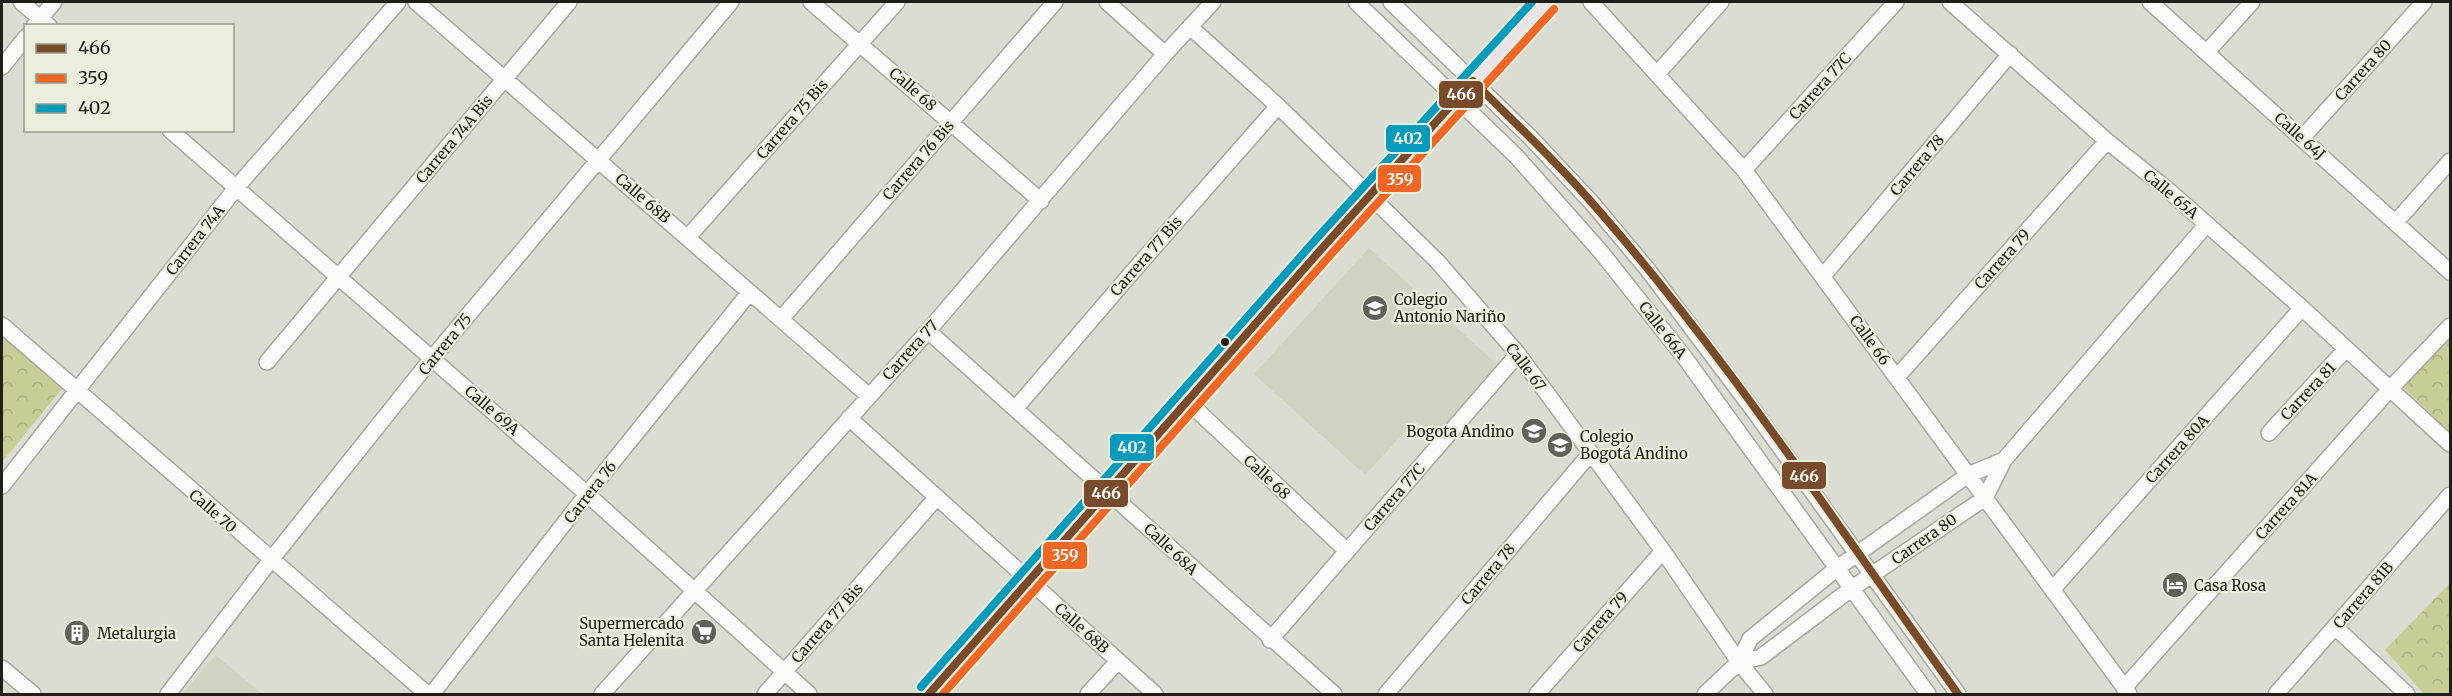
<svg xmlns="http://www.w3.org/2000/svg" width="2452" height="696" font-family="Merriweather,serif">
<defs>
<pattern id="forest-crowns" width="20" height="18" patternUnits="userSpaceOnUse" patternTransform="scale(1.5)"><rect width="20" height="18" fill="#c7cd95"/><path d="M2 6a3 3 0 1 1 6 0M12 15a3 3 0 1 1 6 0" fill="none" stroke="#aab080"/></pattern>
</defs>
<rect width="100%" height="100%" fill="#dbddd3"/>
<path fill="#d1d3c2" d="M1369,248L1500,367L1435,438L1415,421L1365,475L1254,374Z
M216,655L262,694H182Z"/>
<path fill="url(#forest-crowns)" d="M2,333L65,385L2,462Z
M2450,337V432L2400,384Z
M2450,583V694H2424L2385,650Z"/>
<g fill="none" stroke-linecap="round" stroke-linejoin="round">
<g stroke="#a6a7a0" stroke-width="18">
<path id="minor" d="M21,2L49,26
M416,2L869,396
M811,2L1041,201
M1107,2L1165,54
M1356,2L1516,156L1601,252L1685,358L1928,694
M1391,2L1530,137L1592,203L1648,270L1754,411L1958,694
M1591,2L1744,170L2129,694
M1950,2L2107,141L2168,190L2302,308L2450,444
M2150,2L2450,272
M34,26L54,2
M1190,27L1278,106L1437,261L1518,354L1663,551L1739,662L1765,694
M2207,52L2252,2
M2,67L26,37
M1658,73L1721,2
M170,130L587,494L809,694
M2302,138L2424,2
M1744,170L1896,2
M2395,223L2450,161
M688,237L897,2
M1823,276L2010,54
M781,319L1055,2
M2,325L427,694
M928,331L1334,694
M267,362L569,2
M1897,377L2107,141
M1188,402L1347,551
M1016,408L1128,277L1278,106
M849,418L1155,694
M2269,433L2346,349
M2,486L236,188L398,2
M2052,590L2302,308
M2335,627L2407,694
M1270,640L1518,354
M1739,662L1761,657L1851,589L1985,498L2004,460L2207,224
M2,668L33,694
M2124,688L2389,390L2450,326
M168,694L270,561L433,357L731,2
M432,694L587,494L750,292
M602,694L928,331L1165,54L1213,2
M765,694L937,497
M1088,694L1118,661
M1386,694L1590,454
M1537,694L1663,551
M1705,694L1739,662L1750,639L1836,569L1968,475L2004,460
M2276,694L2450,495"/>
</g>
<g stroke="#a69da2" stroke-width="22">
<path id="major" d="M929,694L1325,245L1546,2"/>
</g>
<use href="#minor" stroke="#fafaf8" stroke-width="15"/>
<use href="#major" stroke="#e9e4e7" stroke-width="20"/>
<g stroke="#ebeedc" stroke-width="12">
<path id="bus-1" d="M929,694L1325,245L1473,81C1508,116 1544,150 1578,187C1719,344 1835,523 1958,694"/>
</g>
<g stroke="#ebeedc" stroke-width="12">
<path id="bus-2" d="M943,694L1333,252L1554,9"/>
</g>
<g stroke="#ebeedc" stroke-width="12">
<path id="bus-3" d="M921,687L1317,238L1532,2"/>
</g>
<use href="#bus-1" stroke="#7a4b2a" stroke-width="8"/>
<use href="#bus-2" stroke="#f26522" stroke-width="8"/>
<use href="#bus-3" stroke="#039bbc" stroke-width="8"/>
</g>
<defs>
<g id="school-disc" transform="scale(1.35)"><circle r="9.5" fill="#606259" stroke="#ebeedc"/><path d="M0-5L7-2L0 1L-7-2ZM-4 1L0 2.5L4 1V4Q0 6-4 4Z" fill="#fff"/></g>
<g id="hotel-disc" transform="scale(1.35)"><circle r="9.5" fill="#606259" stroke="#ebeedc"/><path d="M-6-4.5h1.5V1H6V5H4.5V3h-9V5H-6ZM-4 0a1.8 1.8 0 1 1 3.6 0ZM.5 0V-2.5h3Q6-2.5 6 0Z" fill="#fff"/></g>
<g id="supermarket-disc" transform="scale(1.35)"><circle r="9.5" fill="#606259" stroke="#ebeedc"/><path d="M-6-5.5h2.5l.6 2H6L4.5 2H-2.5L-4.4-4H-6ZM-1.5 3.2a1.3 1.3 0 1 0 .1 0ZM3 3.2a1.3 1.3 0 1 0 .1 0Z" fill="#fff"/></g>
<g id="building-disc" transform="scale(1.35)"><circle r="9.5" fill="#606259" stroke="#ebeedc"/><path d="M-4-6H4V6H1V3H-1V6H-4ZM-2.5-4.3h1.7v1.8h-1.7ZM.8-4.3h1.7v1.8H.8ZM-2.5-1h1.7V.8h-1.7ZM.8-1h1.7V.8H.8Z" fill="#fff"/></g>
</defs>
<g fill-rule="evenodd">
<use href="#school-disc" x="1375" y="308"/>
<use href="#school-disc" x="1534" y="431"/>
<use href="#school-disc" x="1560" y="445"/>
<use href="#hotel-disc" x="2175" y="585"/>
<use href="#supermarket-disc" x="704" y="632"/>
<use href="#building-disc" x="77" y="633"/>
</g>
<circle fill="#1e1f18" stroke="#ebeedc" stroke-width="2" cx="1225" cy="342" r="5"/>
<g text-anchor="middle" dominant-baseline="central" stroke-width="4.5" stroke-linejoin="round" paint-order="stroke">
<g font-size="15" fill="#1e1f18" stroke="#ebeedc">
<text transform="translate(2363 70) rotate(-48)">Carrera 80</text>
<text transform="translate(1820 86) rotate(-48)">Carrera 77C</text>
<text transform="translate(913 89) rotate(41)">Calle 68</text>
<text transform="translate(792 119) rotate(-49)">Carrera 75 Bis</text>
<text transform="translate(2300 136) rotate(42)">Calle 64J</text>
<text transform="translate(454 139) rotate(-50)">Carrera 74A Bis</text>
<text transform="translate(918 160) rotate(-49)">Carrera 76 Bis</text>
<text transform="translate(1917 165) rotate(-50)">Carrera 78</text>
<text transform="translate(2171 194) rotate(40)">Calle 65A</text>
<text transform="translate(643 198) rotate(41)">Calle 68B</text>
<text transform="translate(195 240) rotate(-52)">Carrera 74A</text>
<text transform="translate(1146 256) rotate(-49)">Carrera 77 Bis</text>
<text transform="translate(2002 259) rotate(-48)">Carrera 79</text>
<text transform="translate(1663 330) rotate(52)">Calle 66A</text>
<text transform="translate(1870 340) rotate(54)">Calle 66</text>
<text transform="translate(445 344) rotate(-51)">Carrera 75</text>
<text transform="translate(910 350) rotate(-48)">Carrera 77</text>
<text transform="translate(1526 367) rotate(53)">Calle 67</text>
<text transform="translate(2308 391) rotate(-47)">Carrera 81</text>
<text transform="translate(492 410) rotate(41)">Calle 69A</text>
<text transform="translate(2177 449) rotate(-48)">Carrera 80A</text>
<text transform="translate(1267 477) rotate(43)">Calle 68</text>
<text transform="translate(590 492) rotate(-52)">Carrera 76</text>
<text transform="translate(1394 497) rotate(-49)">Carrera 77C</text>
<text transform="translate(2286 506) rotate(-48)">Carrera 81A</text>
<text transform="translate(213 511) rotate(41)">Calle 70</text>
<text transform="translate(1924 539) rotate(-35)">Carrera 80</text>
<text transform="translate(1171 549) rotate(43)">Calle 68A</text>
<text transform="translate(1488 574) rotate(-50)">Carrera 78</text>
<text transform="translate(2363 595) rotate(-49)">Carrera 81B</text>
<text transform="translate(1600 622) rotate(-49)">Carrera 79</text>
<text transform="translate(827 623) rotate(-49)">Carrera 77 Bis</text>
<text transform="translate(1082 628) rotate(42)">Calle 68B</text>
</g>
<g font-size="15" fill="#1e1f18" stroke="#ebeedc" text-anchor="start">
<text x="1394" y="299">Colegio<tspan x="1394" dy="17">Antonio Nariño</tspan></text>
<text x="1514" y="431" text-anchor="end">Bogota Andino</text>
<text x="1580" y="436">Colegio<tspan x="1580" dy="17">Bogotá Andino</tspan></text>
<text x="2194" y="585">Casa Rosa</text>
<text x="684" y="623" text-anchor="end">Supermercado<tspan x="684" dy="17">Santa Helenita</tspan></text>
<text x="97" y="633">Metalurgia</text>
</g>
</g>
<g stroke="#ebeedc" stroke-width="2">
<rect x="1438" y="80" width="46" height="29" rx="6" fill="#7a4b2a"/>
<rect x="1385" y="124" width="46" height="29" rx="6" fill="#039bbc"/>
<rect x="1377" y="164" width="45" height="29" rx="6" fill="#f26522"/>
<rect x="1109" y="433" width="46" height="29" rx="6" fill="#039bbc"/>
<rect x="1781" y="461" width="46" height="29" rx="6" fill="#7a4b2a"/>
<rect x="1083" y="479" width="46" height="29" rx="6" fill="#7a4b2a"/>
<rect x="1042" y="541" width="46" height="29" rx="6" fill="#f26522"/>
</g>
<g font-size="16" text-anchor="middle" font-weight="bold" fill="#fff">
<text x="1461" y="100">466</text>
<text x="1408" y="144">402</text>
<text x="1400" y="185">359</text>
<text x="1132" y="453">402</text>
<text x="1804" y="482">466</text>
<text x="1106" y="499">466</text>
<text x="1065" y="561">359</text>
</g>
<rect width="2452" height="696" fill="none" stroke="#1e1f18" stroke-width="6"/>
<rect x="24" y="24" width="210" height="108" fill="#ebeedc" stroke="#999b8e" stroke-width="1.5"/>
<rect x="36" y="44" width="30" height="9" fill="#7a4b2a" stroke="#999b8e" stroke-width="1.5"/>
<text x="78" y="54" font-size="18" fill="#1e1f18">466</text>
<rect x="36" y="74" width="30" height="9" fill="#f26522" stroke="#999b8e" stroke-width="1.5"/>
<text x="78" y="84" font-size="18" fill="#1e1f18">359</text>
<rect x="36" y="104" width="30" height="9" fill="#039bbc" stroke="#999b8e" stroke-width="1.5"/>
<text x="78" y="114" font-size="18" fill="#1e1f18">402</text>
</svg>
